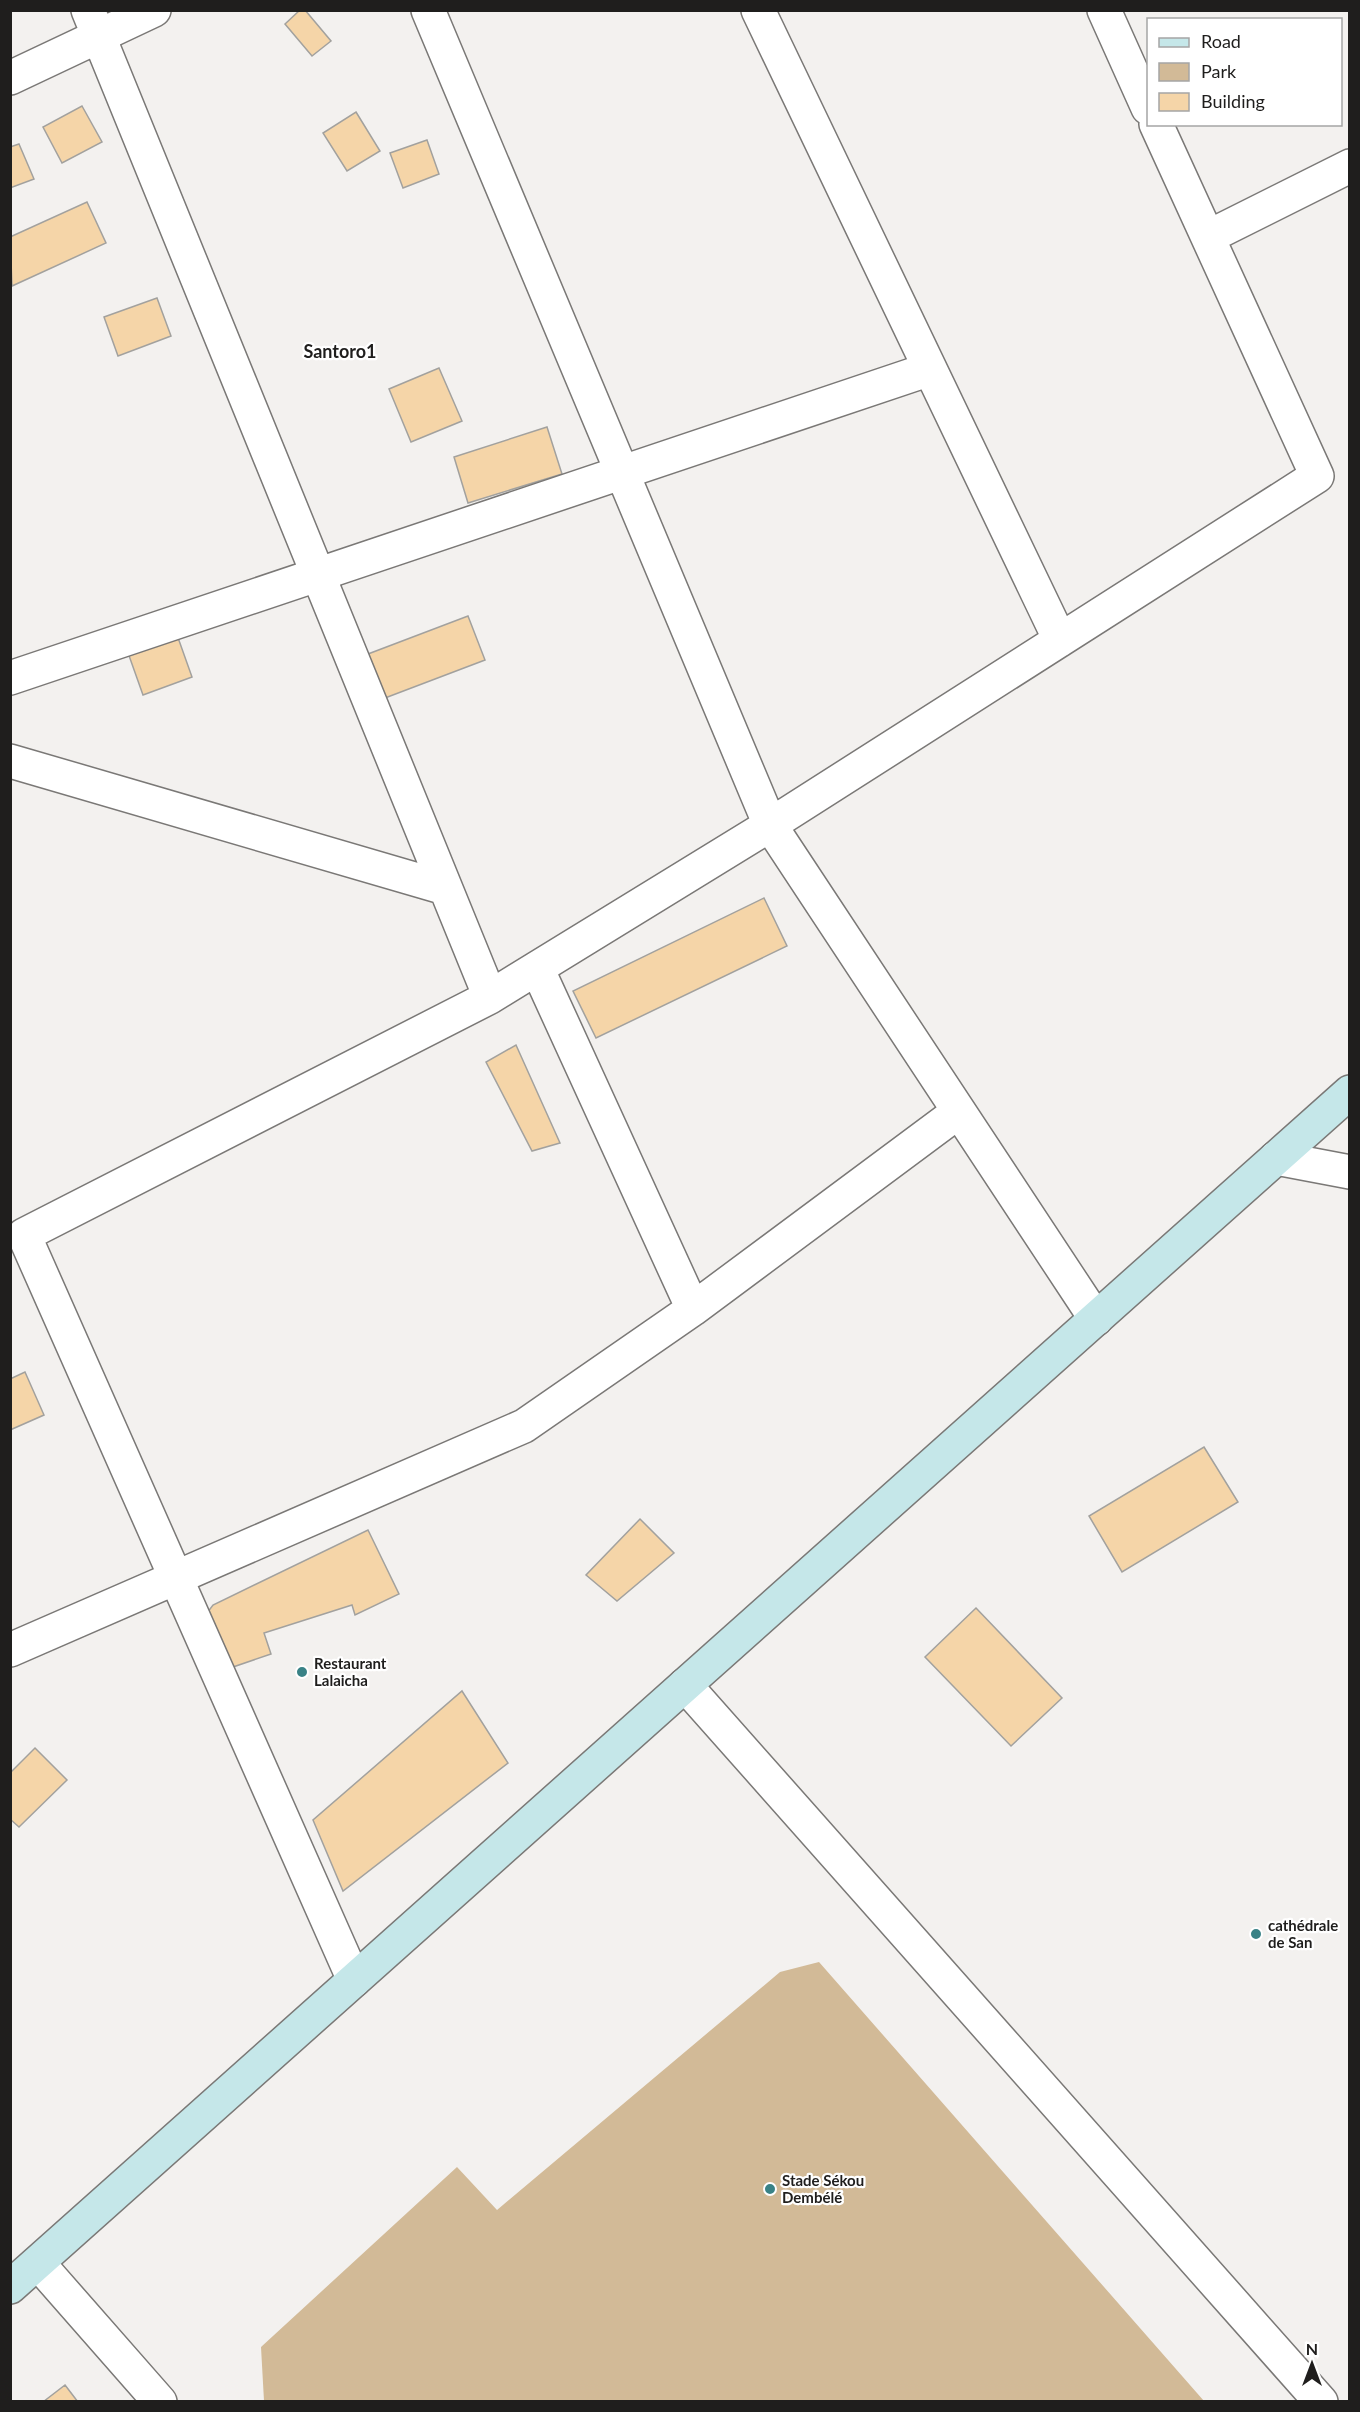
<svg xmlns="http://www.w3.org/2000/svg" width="1360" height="2412" font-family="Lato,sans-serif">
<rect width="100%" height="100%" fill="#f3f1ef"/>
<path fill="#d2ba97" d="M819,1962L1204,2401H264L261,2347L457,2167L497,2210L780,1972Z"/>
<path fill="#f5d5a8" stroke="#a2a19e" stroke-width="1.5" d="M300,10H305L331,41L312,56L285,24Z
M82,106L102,142L62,163L43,127Z
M356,112L380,151L347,171L323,133Z
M427,140L439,174L403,188L390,153Z
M19,144L34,179L10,188V147Z
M87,202L106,243L12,286L10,237Z
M157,298L171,336L118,356L104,317Z
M439,368L462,421L411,442L389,389Z
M547,427L562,474L468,503L454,457Z
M468,616L485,660L385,698L368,654Z
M176,632L192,677L143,695L127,650Z
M764,898L787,946L596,1038L573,991Z
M516,1045L560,1143L532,1151L486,1062Z
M25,1372L44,1415L10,1430V1379Z
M1204,1447L1238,1502L1122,1572L1089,1516Z
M640,1519L674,1553L617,1601L586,1575Z
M368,1530L399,1594L355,1615L352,1605L264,1633L271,1654L233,1667L207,1613L213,1605Z
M976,1608L1062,1698L1011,1746L925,1657Z
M462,1691L508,1763L343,1891L313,1820Z
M35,1748L67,1780L19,1827L10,1819V1773Z
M65,2385L78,2402H43Z"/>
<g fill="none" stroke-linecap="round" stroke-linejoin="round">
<g stroke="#7a7876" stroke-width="36">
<path id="minor" d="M88,10L490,997
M428,10L770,825L1096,1319
M758,10L1060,640
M1104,10L1148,108
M10,78L154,10
M1208,237L1350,166
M10,678L930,369
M10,761L445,888
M537,968L693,1309
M1276,1158L1350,1172
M10,1650L524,1426L693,1309L958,1112
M685,1685L1321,2402
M354,1980L24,1235L490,997L770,825L1317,476L1156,124
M38,2263L160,2402"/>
</g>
<g stroke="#7a7876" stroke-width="36">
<path id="secondary" d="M10,2287L1350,1092"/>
</g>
<use href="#minor" stroke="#fff" stroke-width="33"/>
<use href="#secondary" stroke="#c5e7e9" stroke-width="33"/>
</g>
<g fill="#398286" stroke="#fff" stroke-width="2">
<circle cx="302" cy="1672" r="6"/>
<circle cx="1256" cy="1934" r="6"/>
<circle cx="770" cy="2189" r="6"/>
</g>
<g text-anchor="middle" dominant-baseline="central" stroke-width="4.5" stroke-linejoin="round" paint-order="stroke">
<g font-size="15" font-weight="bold" fill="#1f1e1d" stroke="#fff" text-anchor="start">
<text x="314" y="1663">Restaurant<tspan x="314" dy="17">Lalaicha</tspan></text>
<text x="1268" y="1925">cathédrale<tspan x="1268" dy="17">de San</tspan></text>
<text x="782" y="2180">Stade Sékou<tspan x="782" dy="17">Dembélé</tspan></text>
</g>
<g font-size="18" font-weight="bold" fill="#1f1e1d" stroke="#fff">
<text x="340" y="351">Santoro1</text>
</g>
</g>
<rect width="1360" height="2412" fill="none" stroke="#1f1e1d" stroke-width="24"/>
<rect x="1147" y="18" width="195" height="108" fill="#ffffff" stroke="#a5a5a5" stroke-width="1.5"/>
<rect x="1159" y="38" width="30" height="9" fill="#c5e7e9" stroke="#a5a5a5" stroke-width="1.5"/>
<text x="1201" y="48" font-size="18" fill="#1f1e1d">Road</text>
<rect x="1159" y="63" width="30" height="18" fill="#d2ba97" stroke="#a5a5a5" stroke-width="1.5"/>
<text x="1201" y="78" font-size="18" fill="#1f1e1d">Park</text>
<rect x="1159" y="93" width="30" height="18" fill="#f5d5a8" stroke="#a5a5a5" stroke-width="1.5"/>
<text x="1201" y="108" font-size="18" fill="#1f1e1d">Building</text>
<g transform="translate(1312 2364)" stroke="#ffffff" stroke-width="4.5" paint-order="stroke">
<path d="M0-4.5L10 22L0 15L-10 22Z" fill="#1f1e1d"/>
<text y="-9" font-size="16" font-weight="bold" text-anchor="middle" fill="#1f1e1d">N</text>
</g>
</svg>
